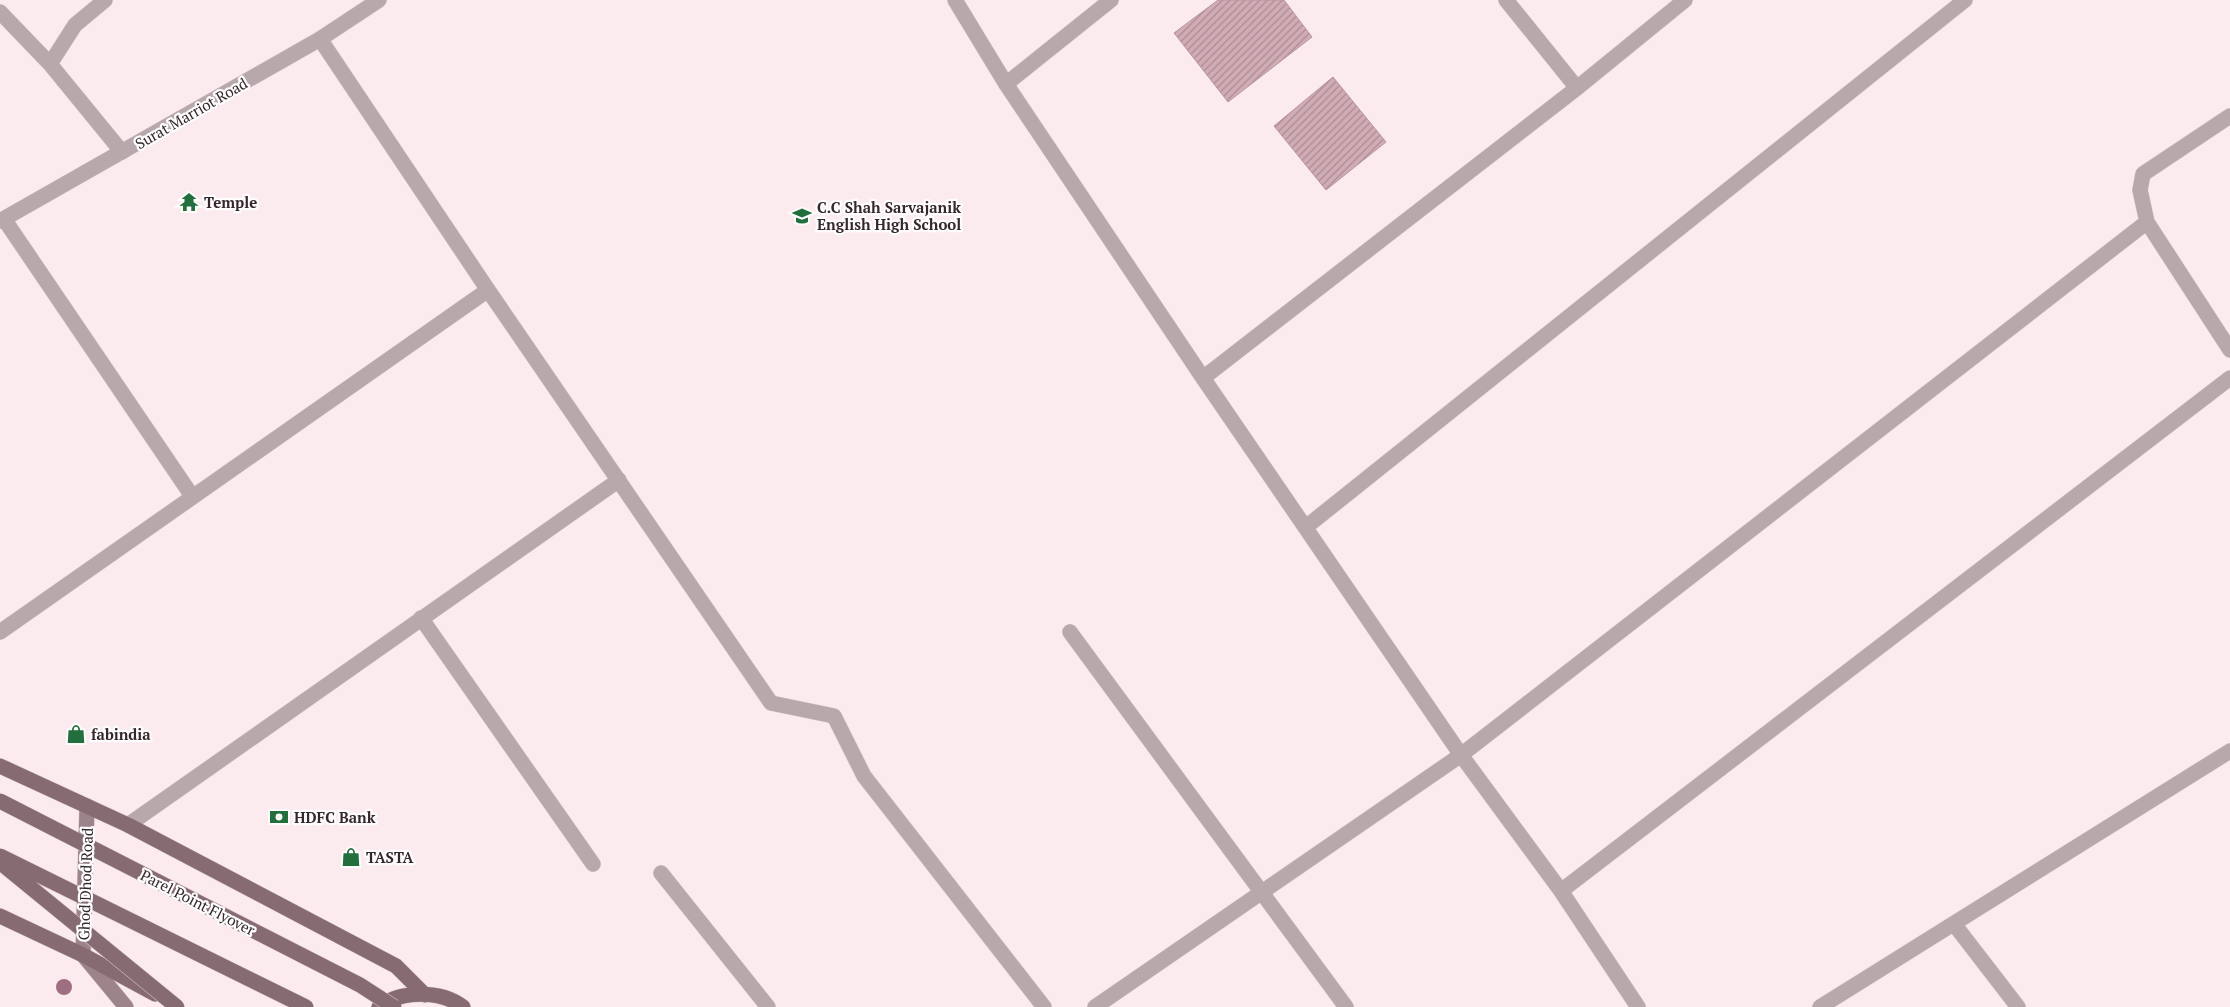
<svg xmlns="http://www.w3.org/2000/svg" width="2230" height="1007" font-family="'PT Serif',serif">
<defs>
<pattern id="building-hatch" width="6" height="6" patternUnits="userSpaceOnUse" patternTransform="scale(1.25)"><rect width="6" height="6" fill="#d1acb5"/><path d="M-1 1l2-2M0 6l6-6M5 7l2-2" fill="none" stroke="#aa8c93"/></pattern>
</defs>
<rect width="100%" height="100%" fill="#fbebef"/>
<path fill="url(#building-hatch)" stroke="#b9969f" d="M1218,0H1284L1312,37L1228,102L1174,33Z
M1333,77L1386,142L1326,190L1274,126Z"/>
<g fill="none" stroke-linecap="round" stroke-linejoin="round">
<g stroke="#d7c8cc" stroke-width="16">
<path id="service" d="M0,12L50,64L122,152
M50,64L75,25L105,0"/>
</g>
<g stroke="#d7c8cc" stroke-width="16">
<path id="minor" d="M955,0L1006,84L1203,378L1461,755L1561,891L1638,1007
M1506,0L1577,88
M320,39L488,290L771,703L834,716L864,776L1044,1007
M1006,84L1111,0
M2230,116L2143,174L2140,190L2147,222L2230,350
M4,219L192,496
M1203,378L1577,88L1685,0
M1306,527L1965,0
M421,618L593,864
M0,632L488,290
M1070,632L1346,1007
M128,825L619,480
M661,873L768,1007
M1561,891L2230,378
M1954,924L2018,1007
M1095,1007L1461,755L2147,222
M1820,1007L2230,751"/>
</g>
<g stroke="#d7c8cc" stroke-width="16">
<path id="tertiary" d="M0,221L320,39L379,0"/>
</g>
<g stroke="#d7c8cc" stroke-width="16">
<path id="secondary" d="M87,806L83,955L126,1007"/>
</g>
<g stroke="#d7c8cc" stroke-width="16">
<path id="primary" d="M0,766L128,825L396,966L425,995
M0,916L83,955L155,994
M379,1007C401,990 441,990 463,1007"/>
</g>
<use href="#service" stroke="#b8a7ab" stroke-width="15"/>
<use href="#minor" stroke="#b8a7ab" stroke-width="15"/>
<use href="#tertiary" stroke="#b8a7ab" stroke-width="15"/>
<use href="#secondary" stroke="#9c848a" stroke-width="15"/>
<use href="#primary" stroke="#876b72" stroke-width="15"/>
<g stroke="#d7c8cc" stroke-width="16" stroke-linecap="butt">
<path id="primary-bridge" d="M0,801L360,985L394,1007
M0,856L306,1007
M2,864L177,1007"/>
</g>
<use href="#primary-bridge" stroke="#876b72" stroke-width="15"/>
</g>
<circle fill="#9d6f81" cx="64" cy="987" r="8"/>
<defs>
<g id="temple-bare" transform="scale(1.5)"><path d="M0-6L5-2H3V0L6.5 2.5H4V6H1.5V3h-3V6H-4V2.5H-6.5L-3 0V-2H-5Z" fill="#226e3c" stroke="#fdfdfd" stroke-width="2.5" paint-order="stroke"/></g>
<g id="school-bare" transform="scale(1.5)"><path d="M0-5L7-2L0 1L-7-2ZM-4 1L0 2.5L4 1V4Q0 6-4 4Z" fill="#226e3c" stroke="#fdfdfd" stroke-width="2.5" paint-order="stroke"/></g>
<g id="shop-bare" transform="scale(1.5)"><path d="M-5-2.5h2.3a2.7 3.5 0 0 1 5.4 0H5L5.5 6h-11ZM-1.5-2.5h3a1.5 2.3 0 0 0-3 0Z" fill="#226e3c" stroke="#fdfdfd" stroke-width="2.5" paint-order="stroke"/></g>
<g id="bank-bare" transform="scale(1.5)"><path d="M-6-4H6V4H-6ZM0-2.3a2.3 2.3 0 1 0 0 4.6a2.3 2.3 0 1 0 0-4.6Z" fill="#226e3c" stroke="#fdfdfd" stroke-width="2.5" paint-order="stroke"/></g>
</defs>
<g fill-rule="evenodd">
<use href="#temple-bare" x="189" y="202"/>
<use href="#school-bare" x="802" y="216"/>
<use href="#shop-bare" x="76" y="734"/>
<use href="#bank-bare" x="279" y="817"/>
<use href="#shop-bare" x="351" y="857"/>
</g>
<g text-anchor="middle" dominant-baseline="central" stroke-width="4.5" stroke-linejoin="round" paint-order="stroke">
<g font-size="15" fill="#35272b" stroke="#fdfdfd">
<text transform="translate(191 113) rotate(-30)">Surat Marriot Road</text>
<text transform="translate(85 884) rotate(-88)">Ghod Dhod Road</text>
<text transform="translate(198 902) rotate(27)">Parel Point Flyover</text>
</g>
<g font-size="15" font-weight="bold" fill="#35272b" stroke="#fdfdfd" text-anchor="start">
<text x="204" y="202">Temple</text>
<text x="817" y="207">C.C Shah Sarvajanik<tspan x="817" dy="17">English High School</tspan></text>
<text x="91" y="734">fabindia</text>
<text x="294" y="817">HDFC Bank</text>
<text x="366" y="857">TASTA</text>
</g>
</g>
</svg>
